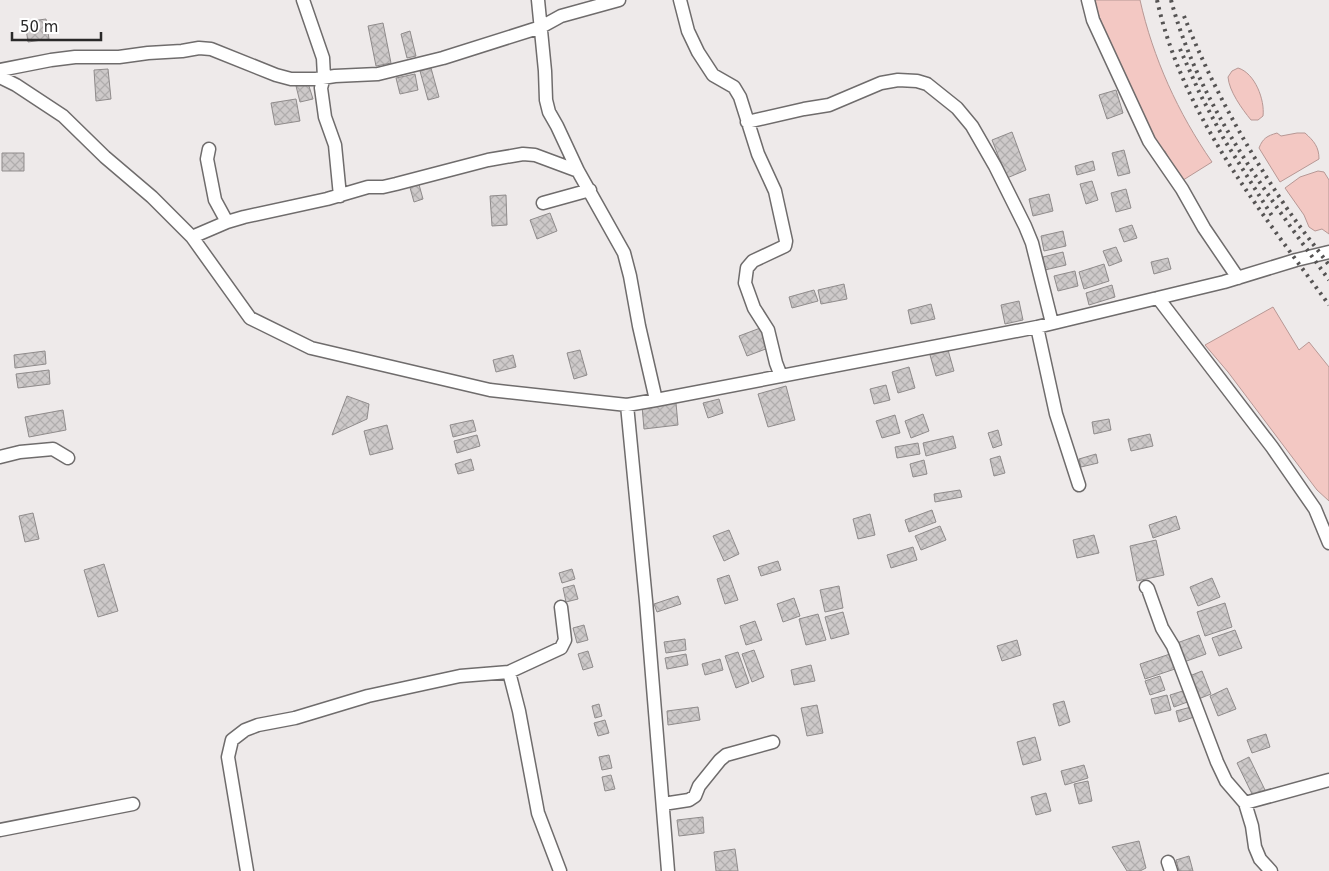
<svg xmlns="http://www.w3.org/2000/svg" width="1329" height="871" font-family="'DejaVu Sans',sans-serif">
<defs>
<pattern id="building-cross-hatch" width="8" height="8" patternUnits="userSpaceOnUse" patternTransform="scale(1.25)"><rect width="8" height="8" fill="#cdc9c9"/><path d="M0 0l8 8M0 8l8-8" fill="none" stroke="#b0adad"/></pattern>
</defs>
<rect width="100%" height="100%" fill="#eeeaea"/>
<path fill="#f3c8c3" stroke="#b79895" d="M1093,0H1140C1153,58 1178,113 1212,162L1180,182L1165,151L1154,149L1109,43Z
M1238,68C1255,73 1265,100 1263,116L1258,120H1251C1242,109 1229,91 1228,77L1232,71Z
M1277,133L1281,136L1297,133H1305C1314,141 1319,147 1319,159L1280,182L1259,148C1263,138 1267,136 1277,133Z
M1318,171L1324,172L1329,180V234L1322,229L1315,231L1309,227L1304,215L1285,188L1300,177Z
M1273,307L1299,350L1309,342L1329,367V501L1317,490L1228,372L1205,345Z"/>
<path fill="url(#building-cross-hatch)" stroke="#8f8b8b" d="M46,19L49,39L28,42L25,22Z
M383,23L391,63L376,66L368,26Z
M410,31L416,56L407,58L401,34Z
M431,68L439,97L428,100L420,71Z
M108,69L111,99L96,101L94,70Z
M415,74L418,90L400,94L396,78Z
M308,83L313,99L300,102L296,86Z
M1116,90L1123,113L1107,119L1099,95Z
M296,99L300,121L275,125L271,103Z
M1012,132L1026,170L1007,178L992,140Z
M1124,150L1130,173L1118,176L1112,153Z
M2,153H24V171H2Z
M1093,161L1095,170L1077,175L1075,166Z
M418,181L423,199L414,202L409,184Z
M1092,181L1098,200L1086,204L1080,184Z
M1126,189L1131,208L1116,212L1111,193Z
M1049,194L1053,211L1033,216L1029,199Z
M506,195L507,225L492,226L490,196Z
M550,213L557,231L537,239L530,220Z
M1132,225L1137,238L1124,242L1119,229Z
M1063,231L1066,246L1044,251L1041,236Z
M1116,247L1122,261L1109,266L1103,251Z
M1063,252L1066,265L1045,270L1043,257Z
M1168,258L1171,269L1154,274L1151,262Z
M1104,264L1109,281L1084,289L1079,272Z
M1075,271L1078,286L1058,291L1054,276Z
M844,284L847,299L821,304L818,290Z
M1112,285L1115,297L1089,305L1086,293Z
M814,290L818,301L792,308L789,297Z
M1019,301L1023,320L1005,324L1001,305Z
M931,304L935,319L911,324L908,310Z
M763,327L771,347L747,356L739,336Z
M580,350L587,375L574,379L567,353Z
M948,350L954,371L936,376L930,355Z
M45,351L46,364L15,368L14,355Z
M513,355L516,367L496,372L493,360Z
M909,367L915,388L898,393L892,372Z
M49,370L50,384L18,388L16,374Z
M886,385L890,400L874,404L870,389Z
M786,386L795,420L768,427L758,394Z
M347,396L369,404L367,419L332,435Z
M719,399L723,413L708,418L703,403Z
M676,403L678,425L644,429L642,406Z
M63,410L66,430L29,437L25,417Z
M923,414L929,431L911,438L905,421Z
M895,415L900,433L882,438L876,421Z
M1109,419L1111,430L1094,434L1092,422Z
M473,420L476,431L453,437L450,425Z
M387,425L393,449L370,455L364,431Z
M998,430L1002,445L993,448L988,433Z
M1150,434L1153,446L1131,451L1128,439Z
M477,435L480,446L457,453L454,441Z
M953,436L956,448L926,456L923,443Z
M918,443L920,454L897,458L895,447Z
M1096,454L1098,463L1081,467L1079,459Z
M1000,456L1005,473L994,476L990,459Z
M471,459L474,470L458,474L455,464Z
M924,460L927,474L913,477L910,464Z
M960,490L962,497L935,502L934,494Z
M932,510L936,522L909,532L905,520Z
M33,513L39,539L25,542L19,516Z
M870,514L875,535L858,539L853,519Z
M1176,516L1180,529L1153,538L1149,525Z
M940,526L946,540L921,550L915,536Z
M729,530L739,554L724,561L713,536Z
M1094,535L1099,553L1077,558L1073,540Z
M1156,540L1164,575L1137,581L1130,546Z
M913,547L917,560L891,568L887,555Z
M778,561L781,570L761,576L758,567Z
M104,564L118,611L98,617L84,570Z
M572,569L575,579L562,583L559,573Z
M729,575L738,600L725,604L717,579Z
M1212,578L1220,597L1198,606L1190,587Z
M574,585L578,599L566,602L563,588Z
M839,586L843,608L825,612L820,590Z
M678,596L681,604L657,612L654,604Z
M794,598L800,616L783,622L777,604Z
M1225,603L1232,627L1205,636L1197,612Z
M843,612L849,634L831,639L825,617Z
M818,614L826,640L806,645L799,619Z
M755,621L762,640L746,645L740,626Z
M584,625L588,640L577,643L573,628Z
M1235,630L1242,648L1219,656L1212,638Z
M1199,635L1206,654L1184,662L1177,643Z
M685,639L686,650L666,653L664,642Z
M1017,640L1021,655L1002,661L997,646Z
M754,650L764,677L752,682L742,654Z
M588,651L593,667L583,670L578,654Z
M738,652L749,683L736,688L725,656Z
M1173,653L1178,668L1145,679L1140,664Z
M686,654L688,665L667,669L665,658Z
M720,659L723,670L705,675L702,664Z
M811,665L815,681L794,685L791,670Z
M1202,671L1211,694L1196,700L1187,677Z
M1160,676L1165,690L1150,695L1145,681Z
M1227,688L1236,709L1218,716L1210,696Z
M1186,690L1190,701L1174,707L1170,695Z
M1167,695L1171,710L1155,714L1151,699Z
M1064,701L1070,722L1059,726L1053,704Z
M599,704L602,716L595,718L592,706Z
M817,705L823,733L807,736L801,708Z
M698,707L700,720L668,725L667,711Z
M1191,707L1194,717L1179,722L1176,711Z
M605,720L609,733L598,736L594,723Z
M1266,734L1270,747L1252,753L1247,740Z
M1035,737L1041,760L1023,765L1017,742Z
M609,755L612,768L602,770L599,757Z
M1249,757L1265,790L1253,796L1237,763Z
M1084,765L1088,778L1065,785L1061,771Z
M611,775L615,789L605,791L602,777Z
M1088,781L1092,801L1079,804L1074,784Z
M1046,793L1051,811L1036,815L1031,797Z
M703,817L704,833L679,836L677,820Z
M1139,841L1146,868L1140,871H1127L1112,847Z
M735,849L738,871H716L714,852Z
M1189,856L1193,871H1179L1176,860Z"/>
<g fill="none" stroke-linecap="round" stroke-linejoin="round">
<g stroke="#6f6c6c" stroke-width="15">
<path id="minor" d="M303,0L323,58L324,77L321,88L325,117L335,145L340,196
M538,0L545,71L546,100L549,112L557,126L578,171L624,253L630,276L639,326L656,400
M680,0L688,31L698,52L713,75L734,87L740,97L758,154L775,191L786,241L785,246L753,261L747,268L745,283L754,308L768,330L776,363L781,376
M1088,0L1093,20L1149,141L1182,189L1204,228L1238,278
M0,70L51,60L75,57H119L148,53L182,51L199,48L211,49L276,75L291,79H316L335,76L378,74L443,58L541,27L561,16L619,0
M0,77L16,85L63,116L105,157L152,197L192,237L250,318L311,348L490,390L627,405L656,400L1037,327L1224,282L1296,260L1329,252
M747,122L804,109L829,105L881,83L898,80L917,81L927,84L957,108L972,126L995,166L1025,226L1032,243L1052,323
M209,149L207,159L215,200L227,222
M543,203L590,190
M192,237L227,222L244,217L327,199L368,187H383L396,184L488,160L523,154L535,155L578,171
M1158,298L1272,447L1315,509L1329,543
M1037,327L1056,414L1079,485
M627,405L646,601L668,871
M0,457L20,452L53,449L68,458
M1146,587L1148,589L1162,628L1173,646L1217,762L1226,781L1245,803L1329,780
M509,672L561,648L565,640L561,607
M1245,803L1252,826L1255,847L1260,859L1271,871
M663,804L689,800L695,796L699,786L720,760L726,755L773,742
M0,830L133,804
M1168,862L1171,871
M247,871L228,757L232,740L245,730L258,725L295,718L368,696L460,676L509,672L519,711L538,813L560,871"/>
</g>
<use href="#minor" stroke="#fff" stroke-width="12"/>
<path stroke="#555353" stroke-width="4" stroke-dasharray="2.5 5" stroke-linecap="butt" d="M1157,0C1183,117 1261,211 1329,305
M1171,0C1199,105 1267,194 1329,280
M1184,16C1210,82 1244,144 1284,204C1298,225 1314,245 1329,265
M1180,49L1200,94L1225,141L1274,219"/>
</g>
<path d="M12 32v8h89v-8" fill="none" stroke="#2a2929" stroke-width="2.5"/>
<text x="20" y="32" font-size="15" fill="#2a2929" stroke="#ffffff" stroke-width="4" paint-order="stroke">50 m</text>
</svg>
